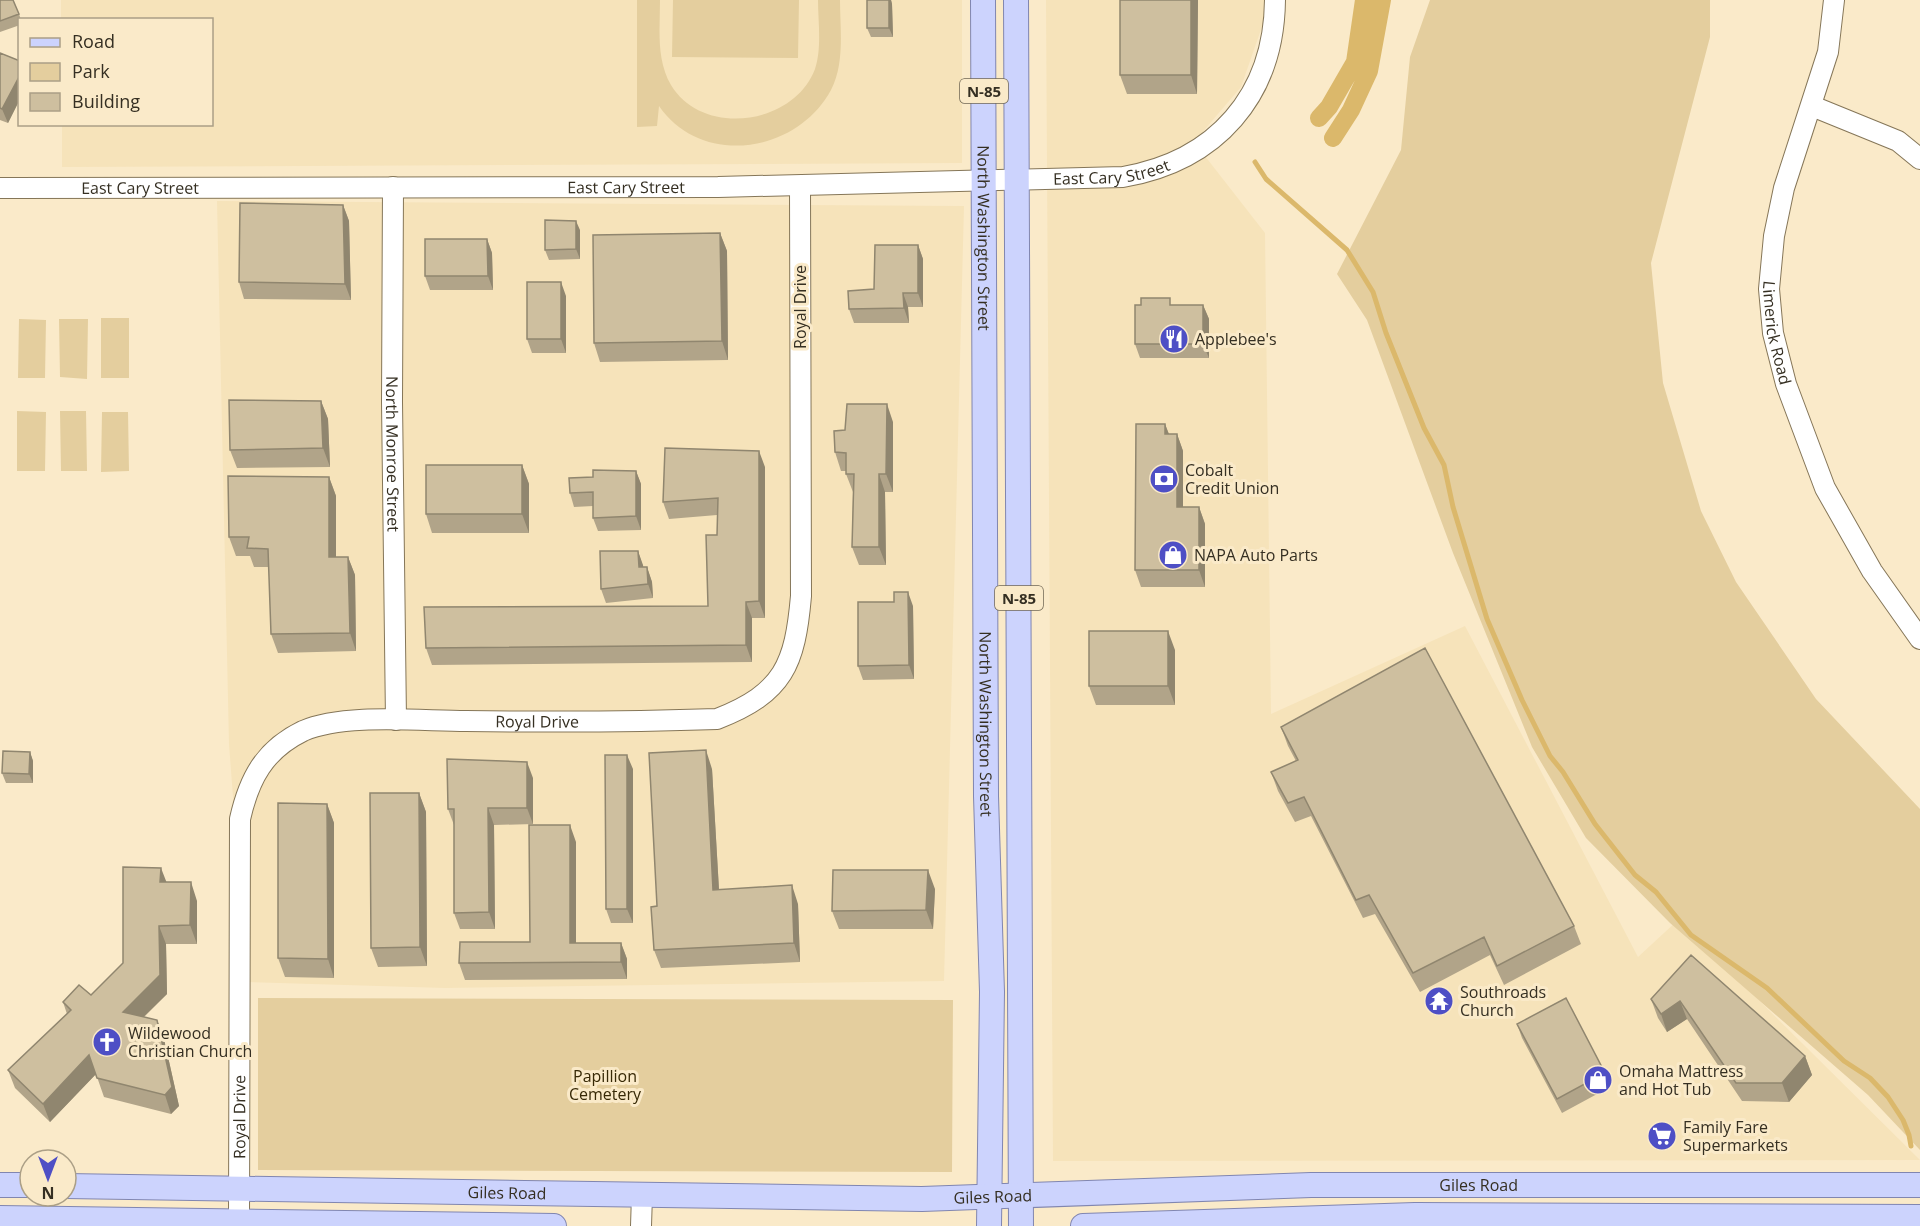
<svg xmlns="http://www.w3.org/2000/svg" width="1920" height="1226" font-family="'Open Sans',sans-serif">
<rect width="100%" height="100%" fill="#faeac9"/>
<path fill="#f6e3ba" d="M61,0H962V163L62,167V125L212,124V20L61,19Z
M1046,0H1265V18L1241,87L1194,142L1265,233L1271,714L1465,626L1638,957L1678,920L1920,1160L1053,1161Z
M217,201L964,206L944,981L445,988L247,982L229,744Z"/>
<path fill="#e4ce9e" d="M637,0H660C660,29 656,59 671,85C703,138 794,125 815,69C822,48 818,21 818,0H840C840,29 845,63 831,90C797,153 702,168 659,106L657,126L637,127Z
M673,0H799L798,58L672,57Z
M1430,0H1710V37L1651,263L1663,383L1701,511L1736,582L1816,699L1920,809V1150L1868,1095L1670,923L1586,838L1532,747L1453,553L1367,320L1337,274L1401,150L1410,57Z
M101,318H129V378H101Z
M19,319L46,320L45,378H18Z
M59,319H88L87,379L60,377Z
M17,411L46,412L45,471H17Z
M60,411H86L87,471H61Z
M102,412H128L129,471L101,472Z
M258,998L953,1000L952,1172L258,1170Z"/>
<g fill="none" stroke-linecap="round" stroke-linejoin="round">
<path stroke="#dbb86b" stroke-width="5" d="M1255,162L1266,179L1347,250L1373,292L1386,333L1424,428L1444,465L1453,507L1487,619L1522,700L1550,756L1563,772L1595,824L1635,875L1656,892L1691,935L1767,988L1844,1061L1870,1078L1888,1097L1903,1120L1909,1135L1911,1146"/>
<path stroke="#dbb86b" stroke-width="18" d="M1319,118L1329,107L1355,62L1364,0
M1333,138L1351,110L1369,71L1382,0"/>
<g stroke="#857658" stroke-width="22">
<g id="minor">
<path id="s1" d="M1834,0L1828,52L1784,188L1774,236L1769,289L1773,333L1786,384L1825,488L1872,571L1920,639"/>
<path d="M1812,106L1898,141L1920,159"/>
<path id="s2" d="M393,187L392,402L396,720"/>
<path id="s3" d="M0,188L718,187L1123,177C1216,161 1274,96 1275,0"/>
<path id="s4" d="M239,1221L240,819C249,779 264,750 303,731C344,713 420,721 466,721C550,722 633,722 717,719C784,693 795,664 801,596L800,186"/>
<path d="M641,1226L642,1195"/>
</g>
</g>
<g stroke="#8186b0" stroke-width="26">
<g id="major">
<path id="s5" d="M983,0L986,796L992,992L989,1226"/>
<path d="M1016,0L1021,1226"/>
<path d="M0,1185H30"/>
<path id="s6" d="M66,1186L922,1199L1311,1185H1920"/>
<path d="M0,1218L554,1226"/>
<path d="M1083,1226L1415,1215L1920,1217"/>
</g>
</g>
<use href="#minor" stroke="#fff" stroke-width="20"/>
<use href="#major" stroke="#ccd3fd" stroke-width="24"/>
</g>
<path fill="#b1a489" d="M0,0L19,14L21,20H20V25L0,32Z
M867,0H891L892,4L893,37H871L867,28Z
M1198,0L1197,94H1127L1120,75Z
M0,53L20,61V99L8,123L0,120Z
M343,205L349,221L351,300L244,299L239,282Z
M580,230V259L549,260L545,250Z
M720,233L727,251L728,360L600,362L594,343Z
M487,239L492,253L493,290H430L425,276Z
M918,245L923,259V307H908L909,323H854L849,309L874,289Z
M566,296V353H532L527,339Z
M1173,305H1203L1209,319V358H1140L1135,344Z
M321,401L328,419L330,467L237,468L230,450Z
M893,422V492H885L886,565H859L852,547L853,492L846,474V471H841L835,452L845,430Z
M1165,424L1169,434H1177L1183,451V507H1199L1205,524V587H1141L1135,570Z
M522,465L529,484V533H432L426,514Z
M765,467V618H752V662L432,665L426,648L708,606L717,535V515L669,519L663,502Z
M636,471L641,484V530L598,531L593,518V506L574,507L570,493L593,477Z
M329,477L336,496V557H348L355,575L356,651L278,653L271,634L269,567H254L250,556H236L229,537Z
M638,551L643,567H647L652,582L653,598L606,603L601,589Z
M913,606L914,679L863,680L858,666Z
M1175,650V705H1096L1089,686Z
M1281,727L1574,926L1581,944L1504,985L1490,955L1420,992L1375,914L1363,918L1311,816L1295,822L1278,791L1271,772L1296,761L1288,746Z
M30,752L33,761V783H6L2,773Z
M633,769V923H611L606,909Z
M712,769L719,889L798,904L800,962L661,968L654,950L657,906Z
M533,778V824L494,825L495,929H460L454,913V825L448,809Z
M419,793L426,812L427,966L378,967L371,948Z
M327,804L334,823V978L285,977L278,958Z
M576,842V943H621L627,959V979L465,980L459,963L530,942Z
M166,882L197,901V944H166L167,994L144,1017L157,1020L164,1039L179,1106L171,1114L104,1097L96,1074L50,1122L15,1088L8,1070L67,1014L63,1002L91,995L123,963Z
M935,889L933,929H839L832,911Z
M1691,955L1805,1056L1812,1075L1789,1102L1742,1101L1687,1019L1667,1032L1658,1018L1651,999Z
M1517,1024L1605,1073L1610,1087L1562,1113L1522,1038Z"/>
<path fill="#90866f" d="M889,0H891L892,4L893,37L889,28Z
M1191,0H1198L1197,94L1191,75Z
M20,75V99L8,123L2,109Z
M343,205L349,221L351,300L345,284Z
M576,221L580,230V259L576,249Z
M720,233L727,251L728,360L722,341Z
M487,239L492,253L493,290L488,276Z
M918,245L923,259V307L918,293Z
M561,282L566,296V353L561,339Z
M903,293L908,307L909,323L904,308Z
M1203,305L1209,319V358L1203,344Z
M321,401L328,419L330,467L323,448Z
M887,404L893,422V492L886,474Z
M1165,424L1171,440L1165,434Z
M1177,434L1183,451V524L1177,507Z
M759,451L765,467V618L759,601Z
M522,465L529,484V533L522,514Z
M636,471L641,484V530L636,516Z
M879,474L885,492L886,565L879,547Z
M329,477L336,496V575L329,557Z
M1199,507L1205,524V587L1199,570Z
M638,551L643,565L645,582L639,567Z
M348,557L355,575L356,651L350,633Z
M647,567L652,582L653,598L648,584Z
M908,592L913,606L914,679L909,665Z
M746,602L752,618V662L746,645Z
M1168,631L1175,650V705L1168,686Z
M706,750L712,769L720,908L713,890Z
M30,752L33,761V783L29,774Z
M627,755L633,769V923L627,909Z
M527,762L533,778V824L527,808Z
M419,793L426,812L427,966L420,947Z
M327,804L334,823V978L328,959Z
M488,808L494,825L495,929L489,912Z
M570,825L576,842V959L570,943Z
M161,868L168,886L160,882Z
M928,870L935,889L933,929L926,910Z
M191,882L197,901V944L190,925Z
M792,885L798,904L800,962L794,943Z
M159,926L166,944L167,994L130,1030L123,1012Z
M621,943L627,959V979L621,962Z
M1680,1001L1687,1019L1667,1032L1661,1014Z
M157,1020L164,1039L179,1106L171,1114L165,1095Z
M89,1055L96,1074L50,1122L43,1104Z
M1805,1056L1812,1075L1789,1102L1782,1083Z"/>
<path fill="#cebf9f" stroke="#90866f" stroke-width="1.5" d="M0,0H13L19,14L0,21Z
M867,0H889V28H867Z
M1120,0H1191V75H1120Z
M0,53L20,61V75L2,109L0,108Z
M240,203L343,205L345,284L239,282Z
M545,220L576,221V249L545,250Z
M720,233L722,341L594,343L593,235Z
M425,239H487L488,276H425Z
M875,245H918V293H903L904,308L849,309L848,291L874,289Z
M527,282H561V339H527Z
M1141,298H1170V305H1203V344H1135V305H1141Z
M229,400L321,401L323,448L230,450Z
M847,404H887L886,474H879V547H852L854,474H846V453L835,452L834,431L845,430Z
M1136,424H1165V434H1177V507H1199V570H1135Z
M665,448L759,451V601L746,602V645L426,648L424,607L708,606L706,535H717L718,498L663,502Z
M426,465H522V514H426Z
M593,470L636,471V516L593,518V492L570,493L569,478L593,477Z
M228,476L329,477V557H348L350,633L271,634L268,549L247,548L249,537H229Z
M600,551H638L639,567H647L648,584L601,589Z
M894,592H908L909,665L858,666V602H894Z
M1089,631H1168V686H1089Z
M1425,648L1574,926L1497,966L1484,937L1413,973L1369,895L1356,900L1304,797L1288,803L1271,772L1298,760L1281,727Z
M706,750L713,890L792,885L794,943L654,950L651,907L657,906L649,753Z
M3,751L30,752L29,774L2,773Z
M605,755H627V909H606Z
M447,759L527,762V808H488L489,912L454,913V809H448Z
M370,793H419L420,947L371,948Z
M278,803L327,804L328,959L278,958Z
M529,825H570V943H621V962L459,963L460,942H530Z
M123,867L161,868L160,882H191L190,925L159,926L160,975L123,1012L157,1020L172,1087L165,1095L97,1078L89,1055L43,1104L8,1070L71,1010L63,1002L79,985L91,995L123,963Z
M833,870H928L926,910L832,911Z
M1691,955L1805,1056L1782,1083H1736L1680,1001L1661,1014L1651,999Z
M1566,998L1605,1073L1557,1099L1517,1024Z"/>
<defs>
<g id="restaurant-disc" transform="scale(1.5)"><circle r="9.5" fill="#4e4fc5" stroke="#faeac9"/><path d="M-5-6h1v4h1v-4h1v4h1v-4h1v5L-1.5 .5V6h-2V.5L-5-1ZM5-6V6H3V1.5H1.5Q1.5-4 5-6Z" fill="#fff"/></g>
<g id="bank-disc" transform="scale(1.5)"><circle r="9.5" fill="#4e4fc5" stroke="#faeac9"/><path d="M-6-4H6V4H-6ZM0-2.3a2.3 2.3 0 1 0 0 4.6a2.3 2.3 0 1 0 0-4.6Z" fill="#fff"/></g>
<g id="shop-disc" transform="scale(1.5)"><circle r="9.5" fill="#4e4fc5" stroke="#faeac9"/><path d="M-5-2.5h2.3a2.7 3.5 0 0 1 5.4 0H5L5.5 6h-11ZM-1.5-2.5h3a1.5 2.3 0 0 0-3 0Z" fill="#fff"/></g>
<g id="temple-disc" transform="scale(1.5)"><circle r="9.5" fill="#4e4fc5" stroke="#faeac9"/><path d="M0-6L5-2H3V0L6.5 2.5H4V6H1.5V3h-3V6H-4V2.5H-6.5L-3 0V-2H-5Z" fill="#fff"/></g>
<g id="church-disc" transform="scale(1.5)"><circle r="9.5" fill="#4e4fc5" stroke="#faeac9"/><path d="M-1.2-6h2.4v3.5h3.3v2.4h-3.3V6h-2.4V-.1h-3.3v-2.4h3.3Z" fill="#fff"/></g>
<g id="supermarket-disc" transform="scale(1.5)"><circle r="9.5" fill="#4e4fc5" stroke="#faeac9"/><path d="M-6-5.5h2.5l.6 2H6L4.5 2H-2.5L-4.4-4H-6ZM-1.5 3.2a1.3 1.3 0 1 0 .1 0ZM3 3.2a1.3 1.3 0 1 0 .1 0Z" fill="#fff"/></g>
</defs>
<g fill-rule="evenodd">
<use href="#restaurant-disc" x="1174" y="339"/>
<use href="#bank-disc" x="1164" y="479"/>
<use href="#shop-disc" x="1173" y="555"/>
<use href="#temple-disc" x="1439" y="1001"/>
<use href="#church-disc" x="107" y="1042"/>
<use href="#shop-disc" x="1598" y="1080"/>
<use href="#supermarket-disc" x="1662" y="1136"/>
</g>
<g text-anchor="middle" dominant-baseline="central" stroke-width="6" stroke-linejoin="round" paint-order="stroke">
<g fill="#faeac9" stroke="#706754" stroke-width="1.5">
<rect x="960" y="79" width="48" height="24" rx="4.5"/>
<rect x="995" y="586" width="48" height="24" rx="4.5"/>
</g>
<g font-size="15" font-weight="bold" fill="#352f22">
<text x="984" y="91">N-85</text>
<text x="1019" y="598">N-85</text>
</g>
<g font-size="16" fill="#352f22" stroke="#faeac9">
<text stroke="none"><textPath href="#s3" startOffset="1112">East Cary Street</textPath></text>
<text stroke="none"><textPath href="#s3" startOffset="140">East Cary Street</textPath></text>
<text stroke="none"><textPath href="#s3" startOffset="626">East Cary Street</textPath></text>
<text stroke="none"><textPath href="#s5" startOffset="238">North Washington Street</textPath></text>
<text transform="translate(800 307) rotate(-90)">Royal Drive</text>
<text stroke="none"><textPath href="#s1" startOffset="342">Limerick Road</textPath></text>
<text stroke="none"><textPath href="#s2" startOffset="267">North Monroe Street</textPath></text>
<text stroke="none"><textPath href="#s4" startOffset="750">Royal Drive</textPath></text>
<text stroke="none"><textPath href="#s5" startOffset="724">North Washington Street</textPath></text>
<text stroke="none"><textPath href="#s4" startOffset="104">Royal Drive</textPath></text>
<text stroke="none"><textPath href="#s6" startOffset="1413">Giles Road</textPath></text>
<text stroke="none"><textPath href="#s6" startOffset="441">Giles Road</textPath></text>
<text stroke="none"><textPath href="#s6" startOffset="927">Giles Road</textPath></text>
</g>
<g font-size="16" fill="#352f22" stroke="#faeac9" text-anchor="start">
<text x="1195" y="339">Applebee's</text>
<text x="1185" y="470">Cobalt<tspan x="1185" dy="18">Credit Union</tspan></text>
<text x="1194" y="555">NAPA Auto Parts</text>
<text x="1460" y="992">Southroads<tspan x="1460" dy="18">Church</tspan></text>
<text x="128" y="1033">Wildewood<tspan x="128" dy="18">Christian Church</tspan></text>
<text x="1619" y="1071">Omaha Mattress<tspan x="1619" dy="18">and Hot Tub</tspan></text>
<text x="1683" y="1127">Family Fare<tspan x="1683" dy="18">Supermarkets</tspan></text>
</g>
<g font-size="16" fill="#372906" stroke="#faeac9">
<text x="605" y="1076">Papillion<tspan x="605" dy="18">Cemetery</tspan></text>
</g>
</g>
<rect x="18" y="18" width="195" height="108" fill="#faeac9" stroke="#ab9f86" stroke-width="1.5"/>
<rect x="30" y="38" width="30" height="9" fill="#ccd3fd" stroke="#ab9f86" stroke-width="1.5"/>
<text x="72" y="48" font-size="18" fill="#352f22">Road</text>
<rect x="30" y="63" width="30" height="18" fill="#e4ce9e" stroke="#ab9f86" stroke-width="1.5"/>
<text x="72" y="78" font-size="18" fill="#352f22">Park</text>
<rect x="30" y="93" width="30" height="18" fill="#cebf9f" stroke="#ab9f86" stroke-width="1.5"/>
<text x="72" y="108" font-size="18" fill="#352f22">Building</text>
<g transform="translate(48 1178) rotate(180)"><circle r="28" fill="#faeac9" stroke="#ab9f86" stroke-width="1.5"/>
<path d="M0-4.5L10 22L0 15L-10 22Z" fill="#4e4fc5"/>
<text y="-9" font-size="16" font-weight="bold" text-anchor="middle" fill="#352f22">N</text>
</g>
</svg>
